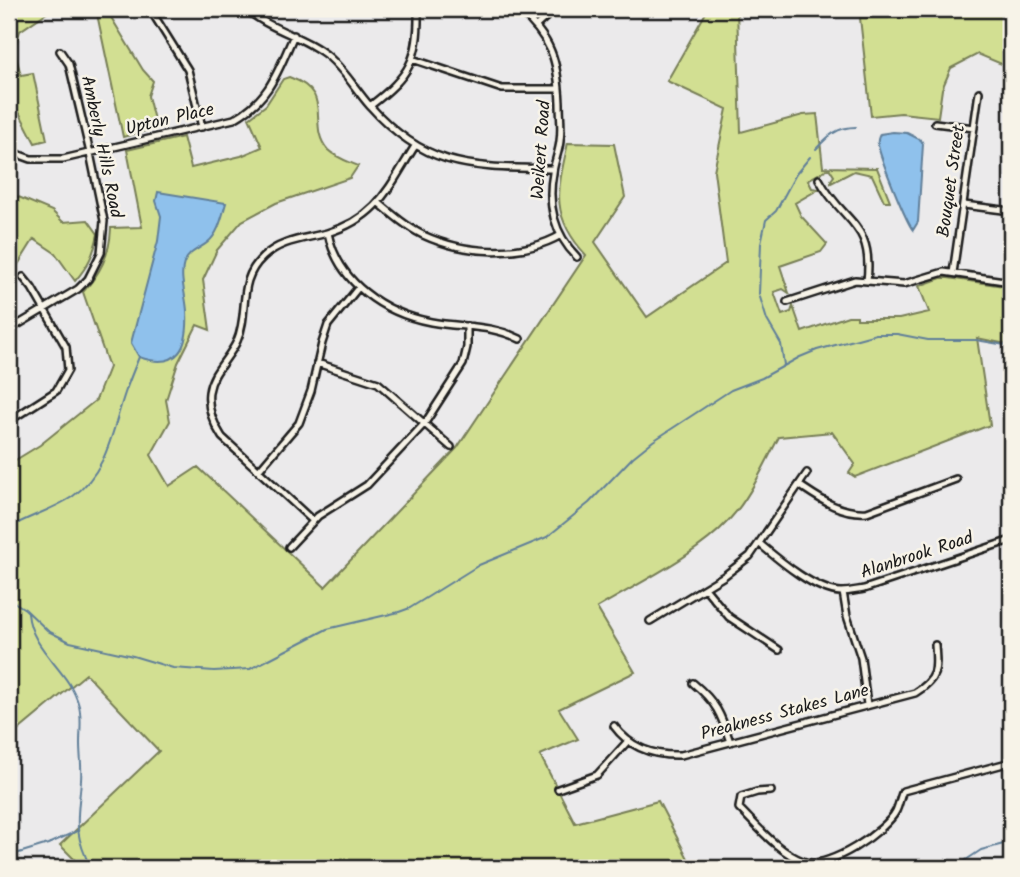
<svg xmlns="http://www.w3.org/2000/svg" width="1020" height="877" font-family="Kalam,sans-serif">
<rect width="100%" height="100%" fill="#ebeaeb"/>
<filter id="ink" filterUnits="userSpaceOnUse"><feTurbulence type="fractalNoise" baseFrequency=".0143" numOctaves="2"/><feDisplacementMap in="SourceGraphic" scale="14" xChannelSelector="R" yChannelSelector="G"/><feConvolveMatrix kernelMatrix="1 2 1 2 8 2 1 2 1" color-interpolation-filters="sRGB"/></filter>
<g filter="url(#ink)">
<path fill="#d2df92" stroke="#777e57" stroke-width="2" d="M9,9H106L143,70L153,81L148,96L156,128L123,137L97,14L64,9L48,12L20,31L14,50L21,75L33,73L47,140L35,143L19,112L9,107Z
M708,9H737L741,132L803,115L817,114L823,167L877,168L890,201H884L872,175L854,171L831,183V180L834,176L829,168L808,180L812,188L819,189L795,203L801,216L827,244L821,252L780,266L789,293L783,289L774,292L782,315L791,312L793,306L802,332L848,316H857V319H899L929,312L919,286L941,278H948L1011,287V345L977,338L990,425L855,477L849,473L855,464L832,432L779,437C764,465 750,498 728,521C697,555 637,584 597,608L635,672L559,709L578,739L540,755L575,823L658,801L693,868H83L60,845L159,751L86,674L9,738V464L40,445L96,400L109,367L83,292C100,273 110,255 111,228L142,227L127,150L183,137L191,168L241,156L262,147L249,118L266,105L283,79L289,77C337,94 305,124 328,150C335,157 349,162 358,166L350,178L276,203L242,221L217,250L203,280L210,330L197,325L178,363L166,400L170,421L151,455L169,486L198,467L325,587L457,448L586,255C550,216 557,191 568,143L614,144L625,197L595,242L647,317L726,263L714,171L727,109L667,81Z
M930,9H1011V68L978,54L951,68L942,89L938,117L901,113L871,116L860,18L930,17Z
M9,193L52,211L63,222L88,220L98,234C94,254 88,266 75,281L55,253L34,239L9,279Z"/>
<path fill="#8fc1ec" stroke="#617f99" stroke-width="2" d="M893,132L907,133L921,140L923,144L918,222L913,230C906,222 880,157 878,145C877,139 878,139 880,134Z
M158,192L226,203C222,216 219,233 208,242C200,249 189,251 184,263C179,277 186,295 187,311C189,347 179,371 139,357L131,343L158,241L161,216L156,201Z"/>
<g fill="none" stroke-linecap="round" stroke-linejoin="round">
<path stroke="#617f99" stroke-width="2" d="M816,149C828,136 837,127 856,127
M784,365L781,344L767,320L759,294L761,243L766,220L776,211L796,174L810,157
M9,528C29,516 52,510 72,497C108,471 112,431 125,393C129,381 134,369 139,357
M9,599L25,609L48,631L70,642L133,656L173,668L214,671L250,669L327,629L399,612L410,608L479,565L547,537L589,503L633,457L653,441L731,390L762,378L800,357L817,350L876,334H897L928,340H976L1011,346
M28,613C31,651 70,670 79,706C82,718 80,730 80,743C80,755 82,768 81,780C78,819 72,831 91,868
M9,856L48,844L77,831
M954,868L981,850L1011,842"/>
<g stroke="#1c1c1c" stroke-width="10">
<path id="minor" d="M150,9L188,70L202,127
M246,9C270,30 304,36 329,57C345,71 356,90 370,106C427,170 473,167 553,169
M518,9C551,38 558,59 560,103C560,116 562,129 560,141C559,152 554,162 553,173C547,204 554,234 577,257
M536,26L555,9
M412,59L502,89H559
M370,106C410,75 419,60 418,9
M935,123L974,128
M9,151L31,159H63L234,119C270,99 278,71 294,35
M819,179C843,224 874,222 867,281
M379,203C393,215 407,227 423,235C464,254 521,258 561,235
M964,205L1011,211
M328,233C338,282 383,313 431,322C463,328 490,324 520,339
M953,273L979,92
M787,302L855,280L904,284L944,272L1011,282
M9,330L78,289L88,279L101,253L104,221L90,153L69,64L60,51
M317,363L378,383L451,447
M9,421L56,391L68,370L66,347L32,288L23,277
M259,470L299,423L311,391L322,343L328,325L358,288
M799,485C820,499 840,514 867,512L956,479
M313,521L222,437C213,423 207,408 209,392C212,371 229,359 237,341C250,312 236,282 263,257C281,240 305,239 327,233C378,218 389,187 415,146
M760,544C779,560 815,591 841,592C849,592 857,590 864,589L1011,540
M289,547L318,516L367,485L425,423L463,364L467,347V326
M705,588L729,617L779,650
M843,592L847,616L861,658L867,705
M650,621L724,576L750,556L807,473
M693,683C716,702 721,714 730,742
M614,726C631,749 654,756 681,755L915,693C938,679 937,670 935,645
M558,789L597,775L627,742
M771,791L757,792L741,797L739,808C759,828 778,852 805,862C828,870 886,831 896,811C899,805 900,797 903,791L1011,762"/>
</g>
<use href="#minor" stroke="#f7f3e8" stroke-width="5"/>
</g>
</g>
<g text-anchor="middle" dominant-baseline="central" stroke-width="5" stroke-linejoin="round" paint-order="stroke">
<g font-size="18" fill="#1c1c1c" stroke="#f7f3e8">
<text transform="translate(170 120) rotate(-13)">Upton Place</text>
<text transform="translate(101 147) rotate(78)">Amberly Hills Road</text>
<text transform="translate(542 150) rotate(-86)">Weikert Road</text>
<text transform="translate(952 181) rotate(-82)">Bouquet Street</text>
<text transform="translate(917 556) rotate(-18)">Alanbrook Road</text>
<text transform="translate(785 713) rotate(-15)">Preakness Stakes Lane</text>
</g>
</g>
<rect width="1020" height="877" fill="none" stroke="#f7f3e8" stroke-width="35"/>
<rect x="18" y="18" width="985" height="842" fill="none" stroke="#1c1c1c" stroke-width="2.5" filter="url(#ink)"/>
</svg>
